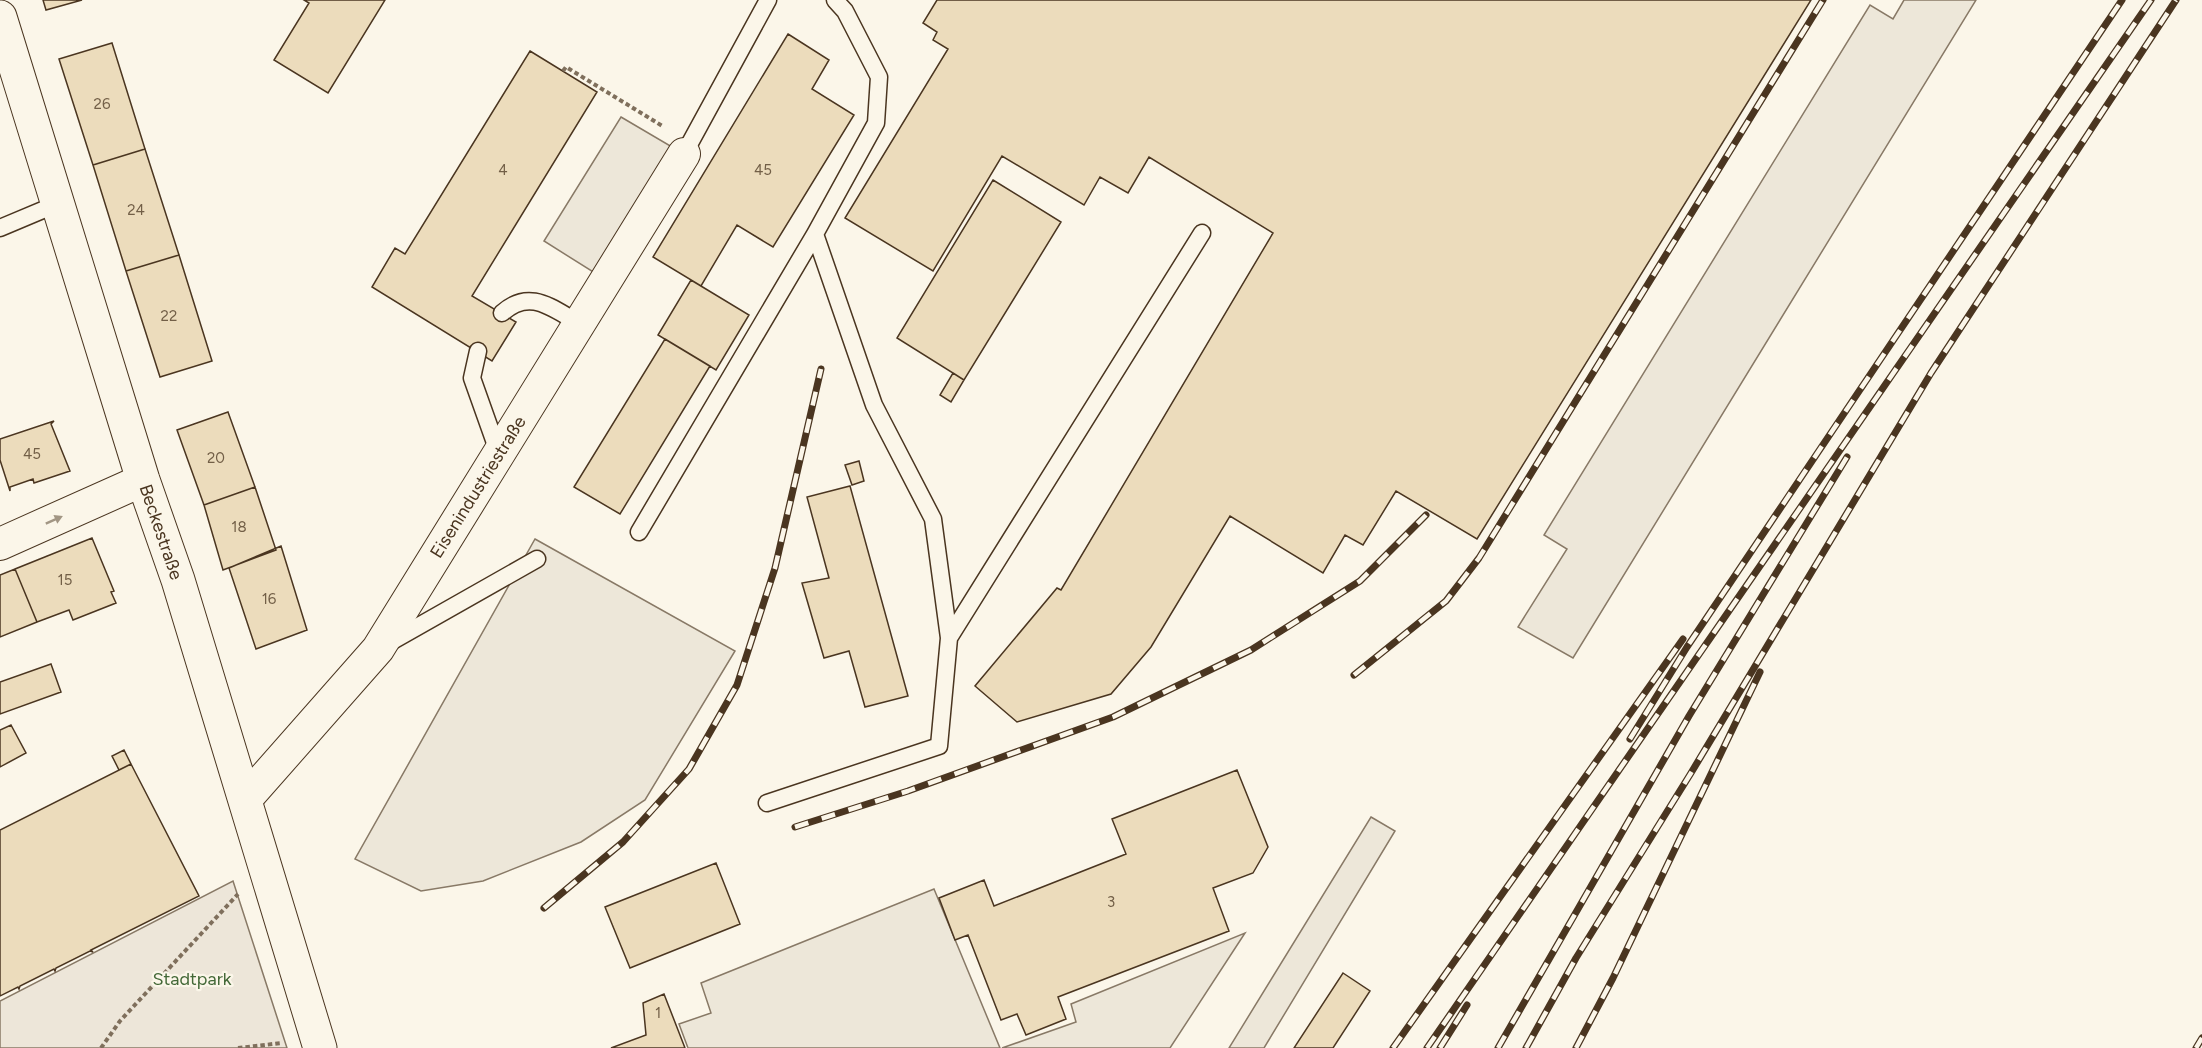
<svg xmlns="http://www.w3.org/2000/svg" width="2202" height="1048" font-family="Figtree,sans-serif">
<rect width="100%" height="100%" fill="#fbf6e9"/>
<path fill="#ede6d9" stroke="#887966" stroke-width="1.5" d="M233,881L287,1048H0V1001Z"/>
<path fill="#ede7d9" stroke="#887966" stroke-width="1.5" d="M1904,0H1976L1573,658L1518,627L1567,549L1544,535L1870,5L1893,19Z
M621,117L684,154L606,280L544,241Z
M535,539L735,651L645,800L581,842L483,881L421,891L355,859Z
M1371,817L1395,831L1264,1048H1229Z
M934,889L1000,1048H688L679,1024L711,1013L701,983Z
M1245,933L1170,1048H1002L1076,1022L1071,1004Z"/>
<path fill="#ecdcbc" stroke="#4a3520" stroke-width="1.5" d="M43,0H82L46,10Z
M304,0H385L328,93L274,60L309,3Z
M937,0H1811L1477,539L1396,491L1363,545L1345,535L1323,573L1230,516L1151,647L1111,694L1017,722L975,686L1057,588L1061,590L1273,233L1149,157L1128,193L1100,177L1084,205L1002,156L933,271L845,218L948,49L933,40L937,32L923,23Z
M788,34L829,60L812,89L854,115L773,247L737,225L701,286L653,257Z
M112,43L145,149L93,165L59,59Z
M530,51L597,92L472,296L516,322L492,361L372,287L395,248L405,254Z
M145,149L179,255L126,271L93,165Z
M993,180L1061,222L964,380L897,338Z
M179,255L212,361L160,377L126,271Z
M691,280L749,315L716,370L658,335Z
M665,339L710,366L620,514L574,487Z
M953,373L964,380L951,402L940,395Z
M228,412L255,487L204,505L177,430Z
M54,421L51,424L70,471L34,483L33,479L10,487V491L0,460V439Z
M859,461L864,481L852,485L845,465Z
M850,486L908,696L865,707L849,651L824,658L802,583L829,578L807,497Z
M255,487L276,550L223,570L204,505Z
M92,538L114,591L111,592L116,603L73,620L69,610L37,622L15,569Z
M281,546L307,630L256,649L229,568Z
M15,569L37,622L0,637V575Z
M51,664L61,692L0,714V682Z
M11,725L26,753L0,767V730Z
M124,750L131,764L119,770L112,756Z
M131,764L199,896L91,950L93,952L90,951L56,968L55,971L54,969L20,986L19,989L18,987L0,996V830Z
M1237,770L1268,847L1253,873L1213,888L1229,931L1058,997L1066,1019L1026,1035L1017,1014L1001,1020L968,935L955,940L939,898L984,880L994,906L1126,854L1112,819Z
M716,863L740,924L630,968L605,907Z
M1343,973L1370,991L1333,1048H1294Z
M664,994L685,1048H611L646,1035L643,1003Z"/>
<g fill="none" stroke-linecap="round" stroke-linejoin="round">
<g stroke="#4a3520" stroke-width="19">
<path id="service" d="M684,154L768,0
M0,228L57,204
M502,313C530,288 551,308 579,323
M478,351L472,378L499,454
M639,532L815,234L876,123L879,77L845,11L835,0
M949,638L1202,233
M387,644L537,559
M767,803L939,746L949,638L933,519L874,405L815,234"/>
</g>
<g stroke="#4a3520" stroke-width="34">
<path id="minor" d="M0,544L143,480
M245,800L378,649L684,154"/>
</g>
<g stroke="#4a3520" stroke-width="35">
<path id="secondary" d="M0,17L143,480L178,580L320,1048"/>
</g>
<path stroke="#7f6f5c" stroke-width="4" stroke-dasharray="4.5 3" stroke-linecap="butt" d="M563,71L566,67L664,127
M101,1048L120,1021L238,894
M238,1048L282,1043"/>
<use href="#service" stroke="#fbf6e9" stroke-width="16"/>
<use href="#minor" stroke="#fbf6e9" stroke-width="32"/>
<use href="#secondary" stroke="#fbf6e9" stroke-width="33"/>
<g stroke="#4a3520" stroke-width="7">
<path id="rail" d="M1354,675L1446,601L1479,558L1823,0
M1630,739L1687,647L2122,0
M795,827L908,791L1113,717L1251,650L1360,581L1426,515
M544,908L623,842L689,769L737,685L775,568L821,369
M1393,1048L1683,639
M1427,1048L2151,0
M1440,1048L1467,1005
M1498,1048L1689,716L1847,457
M1526,1048L1576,958L1691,773L1931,373L2176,0
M1576,1048L1613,978L1760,672
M2196,1048L2202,1038"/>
</g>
<use href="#rail" stroke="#fbf6e9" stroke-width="4.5" stroke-dasharray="14" stroke-linecap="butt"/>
</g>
<defs><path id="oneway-solid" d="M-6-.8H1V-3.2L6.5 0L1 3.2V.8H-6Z" transform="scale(1.5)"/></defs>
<use fill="#a29684" href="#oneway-solid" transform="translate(54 520) rotate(-24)"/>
<g text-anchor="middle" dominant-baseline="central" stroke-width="4.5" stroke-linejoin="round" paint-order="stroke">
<g font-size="15" fill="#725f47">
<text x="102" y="104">26</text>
<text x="503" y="170">4</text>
<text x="763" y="170">45</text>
<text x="136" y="210">24</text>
<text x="169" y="316">22</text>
<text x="32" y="454">45</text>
<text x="216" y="458">20</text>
<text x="239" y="527">18</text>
<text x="65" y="580">15</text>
<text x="269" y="599">16</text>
<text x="1111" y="902">3</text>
<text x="658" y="1013">1</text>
</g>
<g font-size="18" fill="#4a3520" stroke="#fbf6e9">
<text transform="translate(478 487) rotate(-58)">Eisenindustriestraße</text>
<text transform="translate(161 532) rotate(71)">Beckestraße</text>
</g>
<g font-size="18" fill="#436837" stroke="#fbf6e9">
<text x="192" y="979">Stadtpark</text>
</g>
</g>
</svg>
